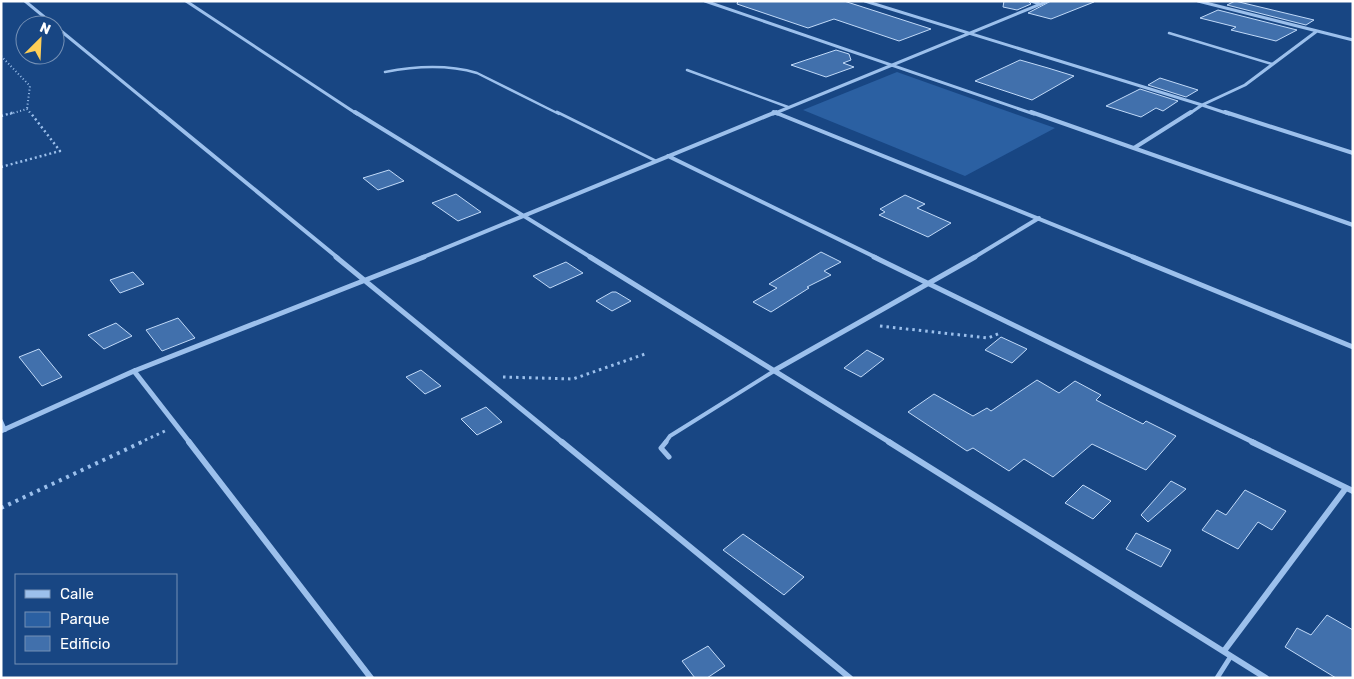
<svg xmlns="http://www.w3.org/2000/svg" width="1354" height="679" font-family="Rubik,sans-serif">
<rect width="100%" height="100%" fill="#184683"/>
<path fill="#2b60a2" d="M897,72L1055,128L965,176L803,110Z"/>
<path fill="#4170ac" stroke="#c1daf9" d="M738,1H844L931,29L899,41L834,19L808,28L737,4Z
M1004,1H1028L1031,4L1017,10L1003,7Z
M1051,1H1094V2L1051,19L1028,13Z
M1235,1L1314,20L1306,25L1227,5Z
M1218,10L1297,30L1276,41L1231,30L1236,27L1200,18Z
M836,50L849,54L851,60L843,63L854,67L826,77L791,65Z
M1020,60L1048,68L1074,76L1032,100L975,81Z
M1160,78L1198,90L1186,97L1148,85Z
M1140,89L1178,101L1163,111L1156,108L1141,117L1106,106Z
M389,170L404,181L378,190L363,178Z
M456,194L481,212L458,221L432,203Z
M905,195L925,204L917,208L951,223L928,237L879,215L885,212L880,209Z
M821,252L841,262L824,271L831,275L807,287L809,288L771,312L753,302L777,288L769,284Z
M566,262L583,273L550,288L533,276Z
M133,272L144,284L120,293L110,280Z
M612,292H616L631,301L612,311L596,301Z
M178,318L195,338L162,351L146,330Z
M116,323L132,336L104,349L88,335Z
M1001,337L1027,349L1012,363L985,350Z
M39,349L62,377L42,386L19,357Z
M867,350L884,359L861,377L844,368Z
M421,370L441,386L425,394L406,377Z
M1037,380L1059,393L1075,381L1101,395L1096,400L1143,424L1146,421L1176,436L1146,470L1092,444L1053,477L1024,459L1009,471L973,448L967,451L908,412L934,394L973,416L987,408L991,411Z
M486,407L502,422L477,435L461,419Z
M1171,481L1186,489L1148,522L1141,515Z
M1083,485L1111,501L1093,519L1065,503Z
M1245,490L1286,511L1272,530L1258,522L1238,549L1202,530L1217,510L1226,515Z
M1136,533L1171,550L1161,567L1126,549Z
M743,534L804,577L784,595L723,550Z
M1327,615L1353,630V678H1336L1285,647L1297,628L1311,635Z
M708,646L725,666L707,678H695L682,661Z"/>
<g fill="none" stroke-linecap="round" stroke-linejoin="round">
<path stroke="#9cc0ec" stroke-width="2" stroke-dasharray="1 2.5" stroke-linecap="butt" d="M1,56L30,86L27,109
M10,114L27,109L31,114"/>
<path stroke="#9cc0ec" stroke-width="2.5" stroke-dasharray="2 3" stroke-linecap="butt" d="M1,116L15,112
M1,167L60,151L30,112"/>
<path stroke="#9cc0ec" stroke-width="3" stroke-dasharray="2.5 4" stroke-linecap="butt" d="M880,326L988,338L1000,333
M503,377L573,379L645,354
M139,443L167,430"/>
<path stroke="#9cc0ec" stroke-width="4" stroke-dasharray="3 5" stroke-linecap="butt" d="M1,508L142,442"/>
<path stroke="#9cc0ec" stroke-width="2.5" d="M1169,33L1272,64
M687,70L788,107
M385,72C416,66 446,64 477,73L559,114"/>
<path stroke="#9cc0ec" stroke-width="3" d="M557,112L656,161"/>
<path stroke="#9cc0ec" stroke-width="4" d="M1,421L5,430
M665,443L670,436L774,371"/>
<path stroke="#9cc0ec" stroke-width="5" d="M666,442L661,448L669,457
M1217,678L1231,656"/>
<path stroke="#9cc0ec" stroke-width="3" d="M25,1L54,25
M186,1L357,114
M705,1L1034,114
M865,1L1202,105L1189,114
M1031,1L1040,4
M1198,1L1353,40
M55,26L162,114
M1202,105L1229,114
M1202,105L1245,85L1317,31
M773,112L777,114
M773,114L1048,1"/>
<path stroke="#9cc0ec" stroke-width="4" d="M160,112L338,258
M355,112L592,258
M774,112L1136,258
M1031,112L1353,225
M1225,112L1353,153
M1134,148L1191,112
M668,156L877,258
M421,258L776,112
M973,258L1039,218"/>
<path stroke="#9cc0ec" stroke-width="5" d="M336,257L563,443
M590,257L891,443
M874,257L1255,443
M1133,257L1353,347
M775,370L975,257
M134,371L190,443
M1,431L134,371L424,257"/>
<path stroke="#9cc0ec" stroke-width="6" d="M189,442L371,678
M562,442L850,678
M889,442L1266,678
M1252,442L1353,491
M1224,651L1346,488"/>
</g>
<rect width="1354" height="679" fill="none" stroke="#ffffff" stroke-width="5"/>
<rect x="15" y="574" width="162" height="90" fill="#184683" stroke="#7490b5"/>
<rect x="25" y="590" width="25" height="8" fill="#9cc0ec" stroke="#7490b5"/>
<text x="60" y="599" font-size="15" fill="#ffffff">Calle</text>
<rect x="25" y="612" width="25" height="15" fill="#2b60a2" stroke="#7490b5"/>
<text x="60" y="624" font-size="15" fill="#ffffff">Parque</text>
<rect x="25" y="636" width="25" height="15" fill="#4170ac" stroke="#7490b5"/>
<text x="60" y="649" font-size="15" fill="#ffffff">Edificio</text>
<g transform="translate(40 40) rotate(24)"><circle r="24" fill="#184683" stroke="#7490b5"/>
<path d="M0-4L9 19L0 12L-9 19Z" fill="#ffcf57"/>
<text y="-8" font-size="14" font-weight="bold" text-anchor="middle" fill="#ffffff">N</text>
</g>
</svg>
